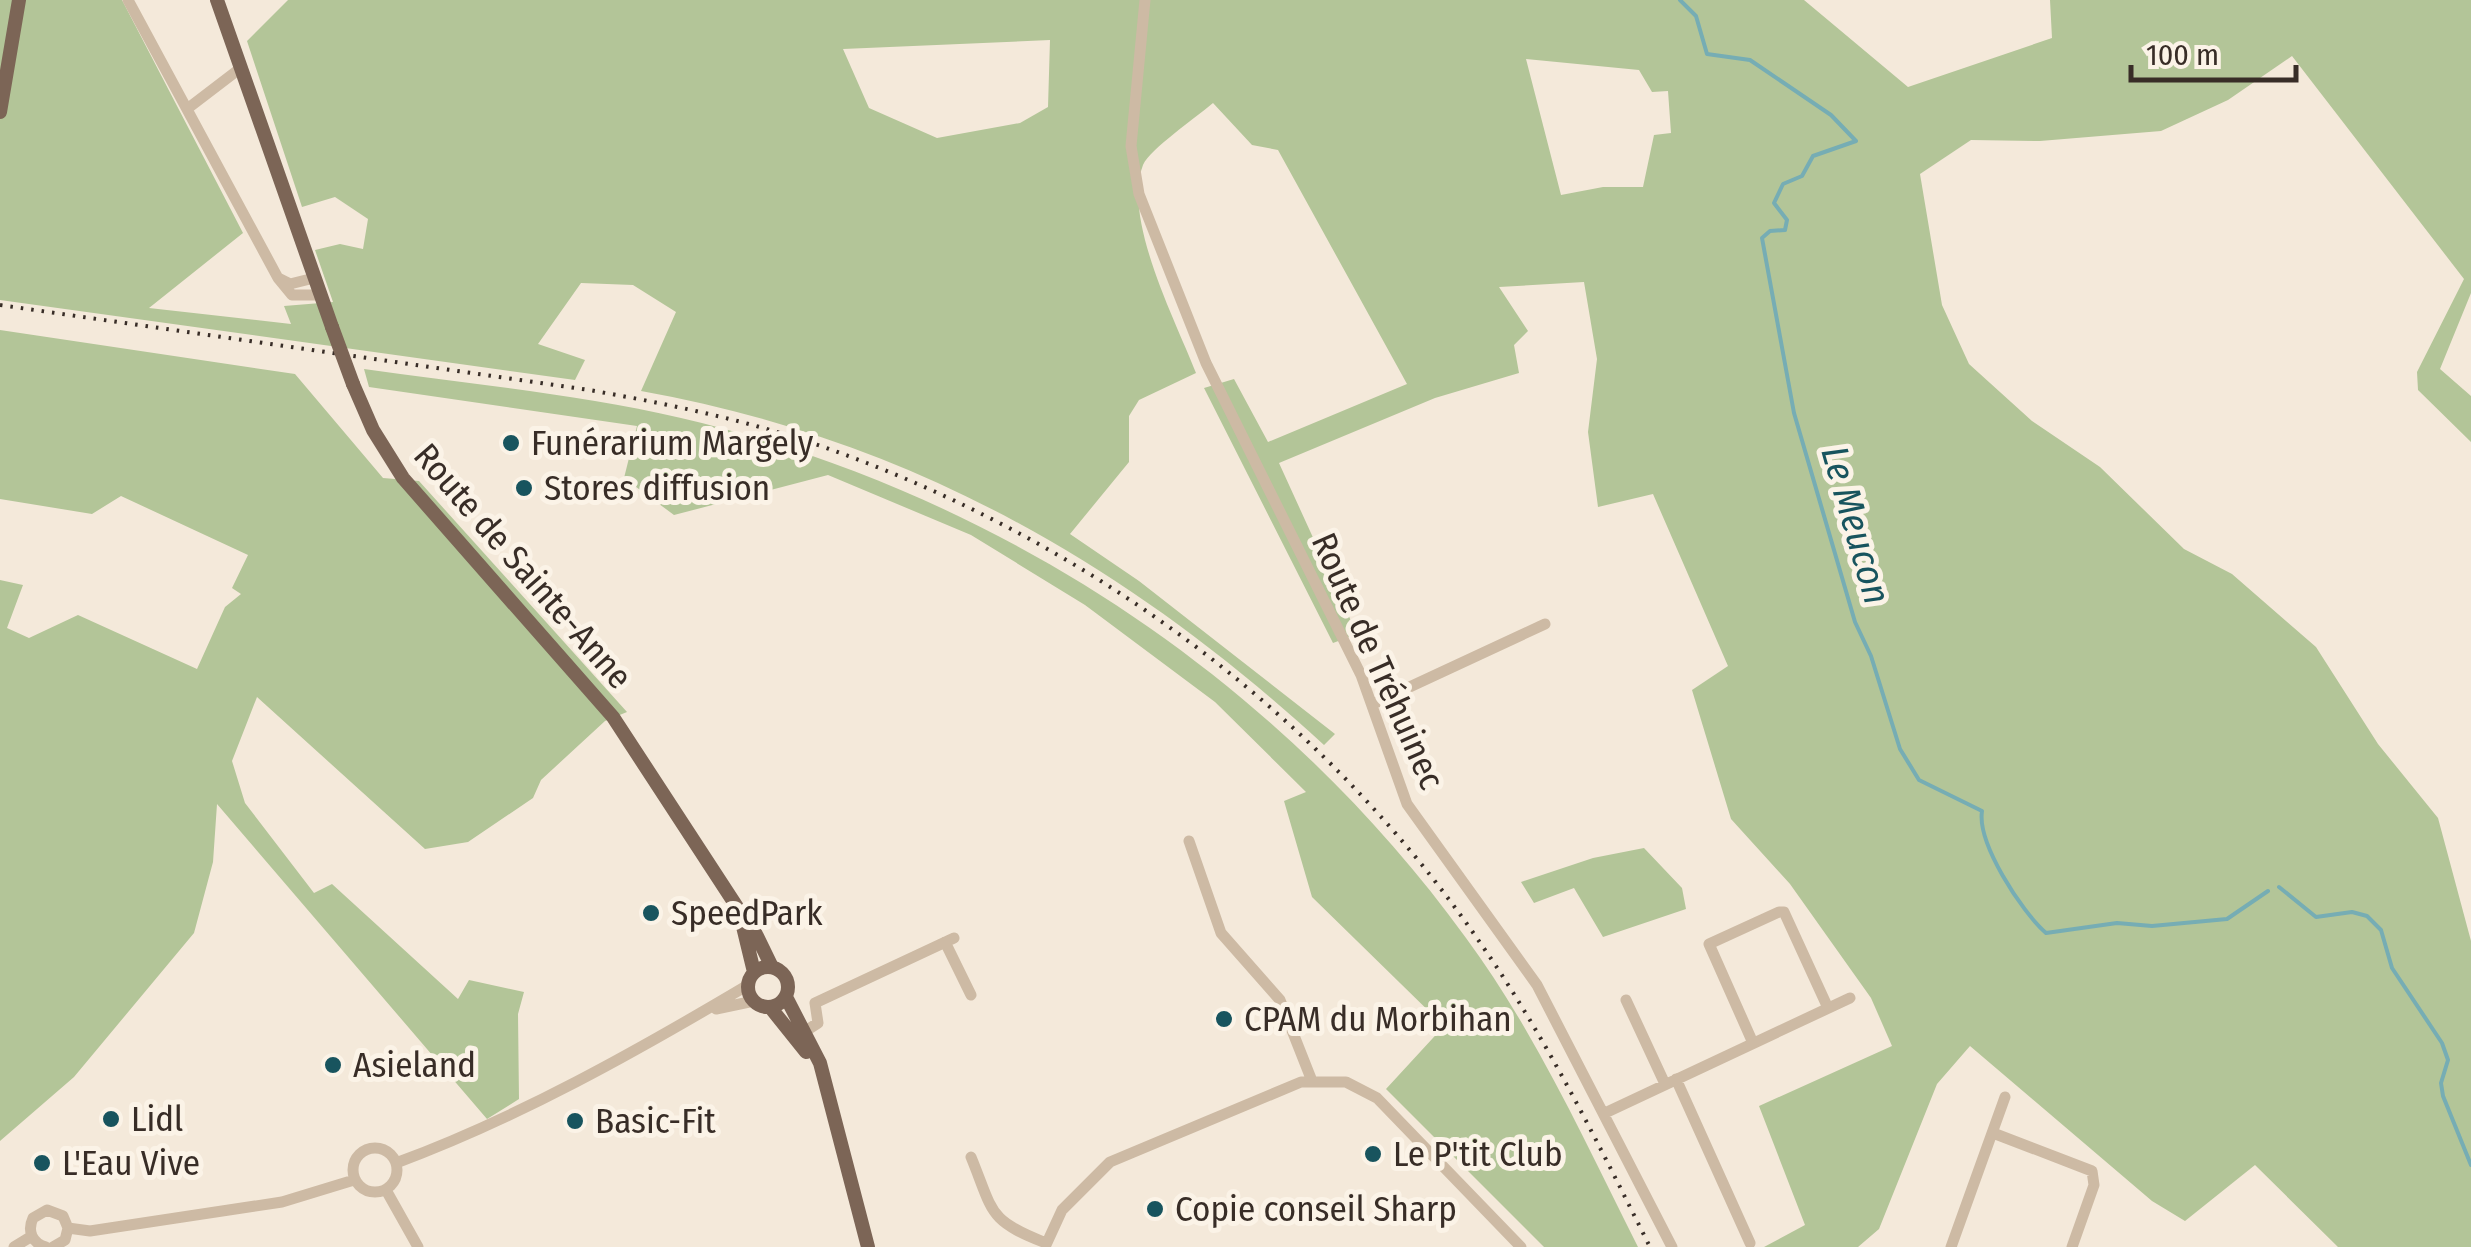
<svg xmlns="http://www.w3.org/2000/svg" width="2471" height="1247" font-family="'Fira Sans Condensed',sans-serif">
<rect width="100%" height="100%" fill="#f4e9da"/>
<path fill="#b3c598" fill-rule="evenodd" d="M0,0H122L243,233L149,308L291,324L284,306L333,302L315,250L340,244L363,249L368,219L335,197L302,207L247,41L288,0H1804L1908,87L2052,38L2050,0H2471V293L2440,369L2471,396V442L2418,390L2417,372L2464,279L2292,56L2228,100L2161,131L2040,141L1971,140L1920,174L1942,305L1969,364L2032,421L2100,467L2184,549L2232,574L2316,647L2378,744L2438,818L2471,941V1247H2338L2255,1165L2185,1221L2152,1201L1970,1046L1937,1084L1879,1229L1858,1247H1764L1805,1225L1759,1106L1892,1046L1871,998L1790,884L1731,819L1692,690L1728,666L1653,494L1598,507L1588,432L1597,359L1584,282L1499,287L1528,331L1514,345L1519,373L1435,398L1279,463L1357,634L1333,643L1204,388L1234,379L1268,442L1407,384L1278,150L1252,145L1213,103C1197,117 1150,149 1143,165C1122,219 1176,321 1196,373L1139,400L1129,416V462L1070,534L1139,581L1335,734L1324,745C1126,563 908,439 641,391L676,312L633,285L581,283L538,344L585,360L575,380L0,300ZM1050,40L1048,107L1020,123L937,138L869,108L843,49ZM1526,59L1639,70L1652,92L1668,91L1671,133L1654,135L1643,187H1603L1561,195Z
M0,330L295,374L383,478L419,481L627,712L605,721L541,780L533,798L468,842L425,849L257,697L232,761L245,803L314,893L332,884L458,999L469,980L524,992L518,1014L519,1099L487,1119L217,804L213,862L194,933L74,1077L0,1141V580L23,585L7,628L29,638L78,615L197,669L225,607L241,594L232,588L248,555L121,496L92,514L0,499Z
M364,369C469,384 577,394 681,418C995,492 1277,677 1466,938C1536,1033 1585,1142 1638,1247H1544L1386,1089L1444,1026L1312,897L1284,801L1306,792L1215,702L1085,605L971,535L828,475L674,515L624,478L637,426L369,387Z
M1644,848L1682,888L1686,909L1603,937L1574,888L1534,903L1521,882L1593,858Z"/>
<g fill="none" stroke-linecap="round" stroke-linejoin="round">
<path stroke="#76adb4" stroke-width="4" d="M1680,0L1696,16L1707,54L1750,60L1831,115L1856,141L1813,156L1802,176L1783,184L1774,203L1787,220L1785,230L1770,231L1762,238L1794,413L1855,622L1871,656L1900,749L1919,780L1982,811C1977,843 2021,911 2046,933L2117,923L2152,926L2227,919L2268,891
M2279,887L2316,917L2352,912L2367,916L2381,930L2392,968L2442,1043L2448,1060L2441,1083L2443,1096L2471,1165"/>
<path stroke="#cdbaa4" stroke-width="11" d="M128,0L278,278
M1145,0L1131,146L1139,194L1206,363L1361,675L1407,804L1537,985L1672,1247
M187,109L238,70
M314,278L290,284L278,278L292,295H320
M1373,704L1545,624
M1189,841L1221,933L1280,1000L1312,1081
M945,942L971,995
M1626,1000L1665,1084
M716,1009L754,1001
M804,1032L818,1023L815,1003L954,938
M1753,1043L1709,944L1779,912H1784L1828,1008
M1676,1079L1750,1243
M1605,1113L1850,998
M1993,1133L2092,1171L2094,1185L2072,1247
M353 1170a22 22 0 1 1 44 0a22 22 0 1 1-44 0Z
M971,1157C994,1213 987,1220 1046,1243
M396,1163C518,1118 637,1051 748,985
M386,1190L418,1247
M68,1228L90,1231L282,1202L354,1180
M14,1247L32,1236
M46,1247C32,1243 27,1231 33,1218L47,1210L63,1216L68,1228L65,1240L53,1247
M1045,1247L1062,1210L1110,1162L1301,1082H1346L1377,1098L1521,1247
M1951,1247L2005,1097"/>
<path stroke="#7c6556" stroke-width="14" d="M217,0L332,327
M0,112L19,0
M353,384L373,430L403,478L613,717L739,910L754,972
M750,922L772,967
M748 987a20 20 0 1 1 40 0a20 20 0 1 1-40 0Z
M786,997L820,1063L868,1247
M770,1007L806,1052"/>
<path stroke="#382d27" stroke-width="4" stroke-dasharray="2.5 8" stroke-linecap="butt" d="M0,305L589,390C663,403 737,418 809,442C1078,533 1320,709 1481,944C1547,1039 1598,1143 1650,1247"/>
<path stroke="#7c6556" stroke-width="14" d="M332,327L353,384"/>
</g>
<g fill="#18545e" stroke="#fbf3e7" stroke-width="4">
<circle cx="511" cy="443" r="10"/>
<circle cx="524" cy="488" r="10"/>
<circle cx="651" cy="913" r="10"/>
<circle cx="1224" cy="1019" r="10"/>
<circle cx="333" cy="1065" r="10"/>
<circle cx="111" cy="1119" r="10"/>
<circle cx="575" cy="1121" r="10"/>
<circle cx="1373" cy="1154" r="10"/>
<circle cx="42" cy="1163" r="10"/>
<circle cx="1155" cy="1209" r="10"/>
</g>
<g text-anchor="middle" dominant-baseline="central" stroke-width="10" stroke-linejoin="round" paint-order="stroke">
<g font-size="35" fill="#382d27" stroke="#fbf3e7" text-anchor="start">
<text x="531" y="443">Funérarium Margely</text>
<text x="544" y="488">Stores diffusion</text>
<text x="671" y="913">SpeedPark</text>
<text x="1244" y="1019">CPAM du Morbihan</text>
<text x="353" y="1065">Asieland</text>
<text x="131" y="1119">Lidl</text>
<text x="595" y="1121">Basic-Fit</text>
<text x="1393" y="1154">Le P'tit Club</text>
<text x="62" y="1163">L'Eau Vive</text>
<text x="1175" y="1209">Copie conseil Sharp</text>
</g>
<g font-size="35" fill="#382d27" stroke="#fbf3e7">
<text transform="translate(523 566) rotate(49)">Route de Sainte-Anne</text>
<text transform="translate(1378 661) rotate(66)">Route de Tréhuinec</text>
</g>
<g font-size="38" font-style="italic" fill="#18545e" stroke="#fbf3e7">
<text transform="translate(1856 525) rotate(74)">Le Meucon</text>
</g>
</g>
<path d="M2131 65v15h165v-15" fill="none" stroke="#382d27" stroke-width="5"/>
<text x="2146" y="65" font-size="30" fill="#382d27" stroke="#fbf3e7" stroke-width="8" paint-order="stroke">100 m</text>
</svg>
